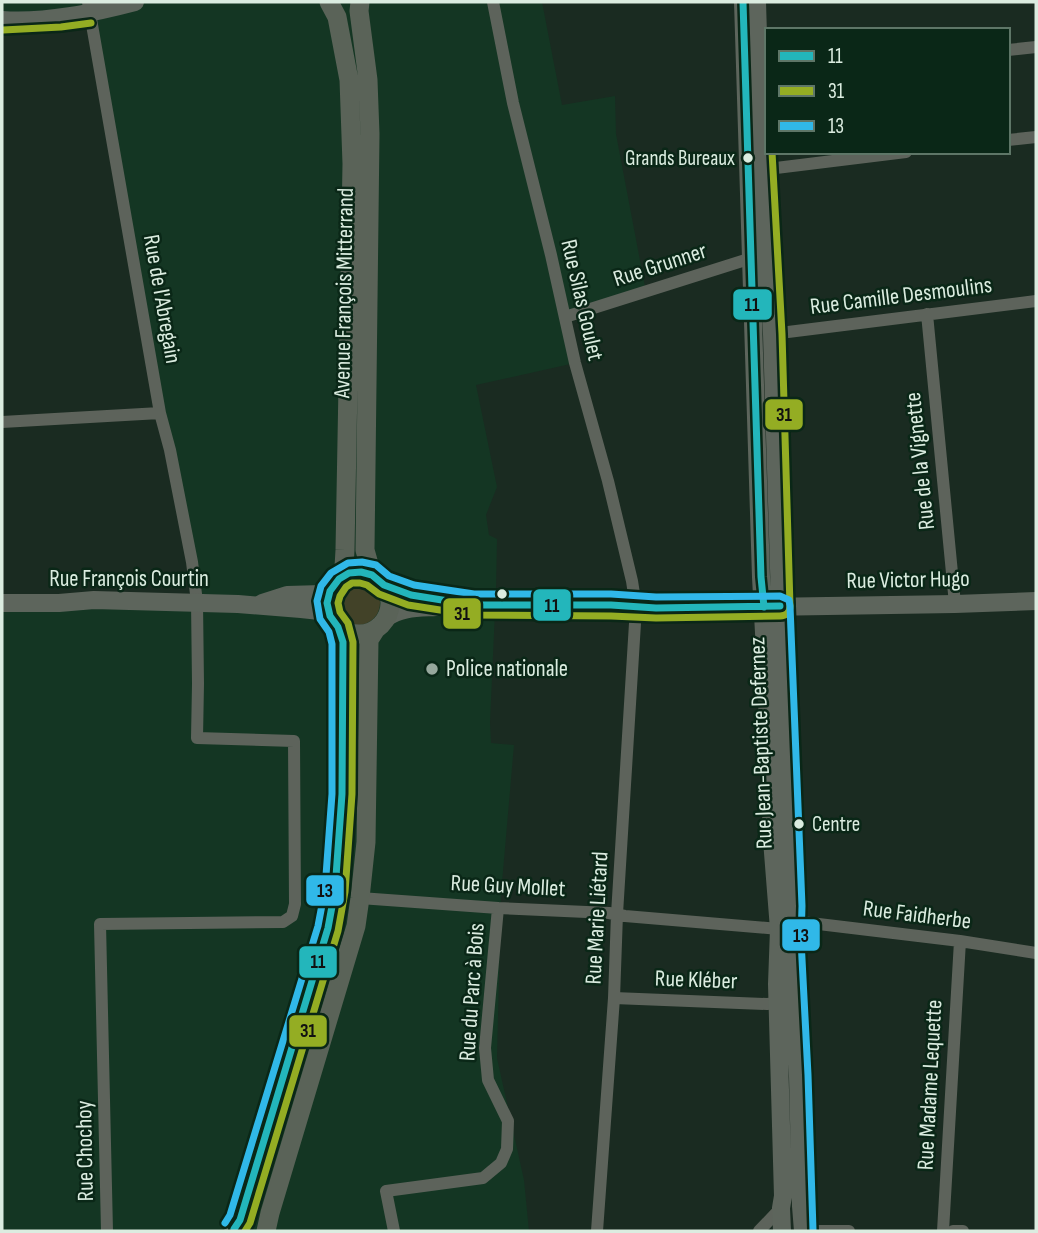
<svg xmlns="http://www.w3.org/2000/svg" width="1038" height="1233" font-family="'Sofia Sans Condensed',sans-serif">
<rect width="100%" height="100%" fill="#1a2b21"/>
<path fill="#143623" d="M2,2H542L562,105L615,96L616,134L646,292L565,317L575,363L476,385L497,487L486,515L489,535L497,539L496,589L490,722L491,743L514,745L501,894L497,1058L524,1180L529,1231H2V603L196,602L90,13L2,20Z"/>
<path fill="#424228" d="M336 603a22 22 0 1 1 44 0a22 22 0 1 1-44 0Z"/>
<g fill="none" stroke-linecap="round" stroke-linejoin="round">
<path stroke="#5d635b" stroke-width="12" d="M88,2L160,413L170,450L192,562L197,602L198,684L197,738L294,741L295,904L292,916L283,922L100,924L107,1231
M493,2L513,103L551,255L575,363L608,481L632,581L636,607L617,914L614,998L597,1231
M1008,50L1036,47
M1008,140L1036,137
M762,166L768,168H776L906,152
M927,314L955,604
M565,317L758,256
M772,334L1036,301
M2,422L160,413
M360,898L498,908L609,913L625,916L779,929L792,922H802L960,941L1036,953
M614,998L767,1004L777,1003
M394,1231L386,1191L483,1178L501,1163L507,1149L508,1121L488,1080L485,1048L498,908
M759,1231L781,1208
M803,1231H849
M943,1231L960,941
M953,1231H963"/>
<path stroke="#5d655c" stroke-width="18" d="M743,2L761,577L766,670L772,840L779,929L777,984L783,1196L781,1208L782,1231
M757,2L762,166L772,334L781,635L786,736L788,834L792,907L790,940L798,1076L801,1206L803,1231
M2,20C46,23 93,13 135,2
M384,585L411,595L482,606L611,605L656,608L736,606L764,607L955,604L1036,601
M2,603H59L94,600L238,604L301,609L320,611L330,616
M262,603L287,595L322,594L330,591
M386,618C401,607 419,608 436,607"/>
<path stroke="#5a6358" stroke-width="19" d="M329,2L337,17L349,80L352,164L345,550L344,567L339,579
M360,2L359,11L368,80L370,134L365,550L372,575
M328 603a31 31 0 1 1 62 0a31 31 0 1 1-62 0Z
M234,1229L240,1220L314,976L328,928L335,890L342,794L343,642L338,627
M266,1231L270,1213L356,926L360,898L366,842L369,640L376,629"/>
<g stroke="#0a2717" stroke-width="12">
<path id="bus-1" d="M743,2L761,577L764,607
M234,1229L240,1220L328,928L335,890L342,794L343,642L338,627L330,616L327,603L330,591L339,579L349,573L361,572L372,575L384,585L411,595L473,605H611L656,608L780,606"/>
</g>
<g stroke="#0a2717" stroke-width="12">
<path id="bus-2" d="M3,30L61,27L91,23
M245,1231L250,1223L338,931L345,892L352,794L353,642L348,623L340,612L338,603L340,596L346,587L352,583H360L367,585L379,594L408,605L472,615L611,616L656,618L780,616C786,616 790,612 790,606L782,334L772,152"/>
</g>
<g stroke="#0a2717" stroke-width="12">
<path id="bus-3" d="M225,1223L230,1215L318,926L325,889L332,794V644L329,632L320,619L317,601L321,586L331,573L348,563L362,562L376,565L389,576L414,585L474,594H611L656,597L780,596L789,600L790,606L802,906L801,940L808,1075L813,1230"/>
</g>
<use href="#bus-1" stroke="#23b6bb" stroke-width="7"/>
<use href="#bus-2" stroke="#94ad23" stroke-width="7"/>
<use href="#bus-3" stroke="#30b8e8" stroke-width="7"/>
</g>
<g fill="#dbece0" stroke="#0a2717" stroke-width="2.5">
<circle cx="748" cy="158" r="6"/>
<circle cx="502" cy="594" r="6"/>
<circle cx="799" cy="824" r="6"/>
</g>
<circle fill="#97a89d" stroke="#0a2717" stroke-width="2.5" cx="432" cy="669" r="7"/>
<g text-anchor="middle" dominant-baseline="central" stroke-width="5" stroke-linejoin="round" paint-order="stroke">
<g font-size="21" fill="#dbece0" stroke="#0a2717" text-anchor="end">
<text x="735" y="158">Grands Bureaux</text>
<text x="812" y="824" text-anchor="start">Centre</text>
</g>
<g font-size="23" fill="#dbece0" stroke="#0a2717">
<text transform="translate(660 265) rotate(-18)">Rue Grunner</text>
<text transform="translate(344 293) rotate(-89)">Avenue François Mitterrand</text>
<text transform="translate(901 296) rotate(-7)">Rue Camille Desmoulins</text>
<text transform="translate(162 299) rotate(80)">Rue de l'Abregain</text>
<text transform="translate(582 300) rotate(77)">Rue Silas Goulet</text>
<text transform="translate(920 461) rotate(-96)">Rue de la Vignette</text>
<text x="129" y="579">Rue François Courtin</text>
<text transform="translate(908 580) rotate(-1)">Rue Victor Hugo</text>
<text transform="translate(761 743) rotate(-92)">Rue Jean-Baptiste Defernez</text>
<text transform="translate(508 886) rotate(3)">Rue Guy Mollet</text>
<text transform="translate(917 915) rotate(7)">Rue Faidherbe</text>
<text transform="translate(597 918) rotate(-87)">Rue Marie Liétard</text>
<text transform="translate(696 980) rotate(2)">Rue Kléber</text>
<text transform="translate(472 992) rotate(-86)">Rue du Parc à Bois</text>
<text transform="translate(930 1085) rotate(-87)">Rue Madame Lequette</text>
<text transform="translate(85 1151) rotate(-91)">Rue Chochoy</text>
</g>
<g font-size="23" fill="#dbece0" stroke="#0a2717" text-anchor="start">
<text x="446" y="669">Police nationale</text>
</g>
</g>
<g stroke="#0a2717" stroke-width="2.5">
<rect x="732" y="288" width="41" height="33" rx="7" fill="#23b6bb"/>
<rect x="764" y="398" width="40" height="33" rx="7" fill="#94ad23"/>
<rect x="532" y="588" width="40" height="34" rx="7" fill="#23b6bb"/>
<rect x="442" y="597" width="40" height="33" rx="7" fill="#94ad23"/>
<rect x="305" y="874" width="40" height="33" rx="7" fill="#30b8e8"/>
<rect x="781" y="918" width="40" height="34" rx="7" fill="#30b8e8"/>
<rect x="298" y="945" width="40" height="34" rx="7" fill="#23b6bb"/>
<rect x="288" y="1014" width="40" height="34" rx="7" fill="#94ad23"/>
</g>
<g font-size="19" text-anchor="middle" font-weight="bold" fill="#111">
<text x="752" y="311">11</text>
<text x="784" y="421">31</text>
<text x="552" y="612">11</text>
<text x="462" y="620">31</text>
<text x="325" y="897">13</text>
<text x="801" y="942">13</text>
<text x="318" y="968">11</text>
<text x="308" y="1037">31</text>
</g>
<rect width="1038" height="1233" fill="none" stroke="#dbece0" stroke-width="7"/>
<rect x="765" y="28" width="245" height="126" fill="#0a2717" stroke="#5e7667" stroke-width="2"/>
<rect x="779" y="51" width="35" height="10" fill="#23b6bb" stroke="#5e7667" stroke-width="2"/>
<text x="828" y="63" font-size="21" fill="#dbece0">11</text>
<rect x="779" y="86" width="35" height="10" fill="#94ad23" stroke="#5e7667" stroke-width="2"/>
<text x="828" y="98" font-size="21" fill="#dbece0">31</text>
<rect x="779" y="121" width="35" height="10" fill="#30b8e8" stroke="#5e7667" stroke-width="2"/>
<text x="828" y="133" font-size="21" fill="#dbece0">13</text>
</svg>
